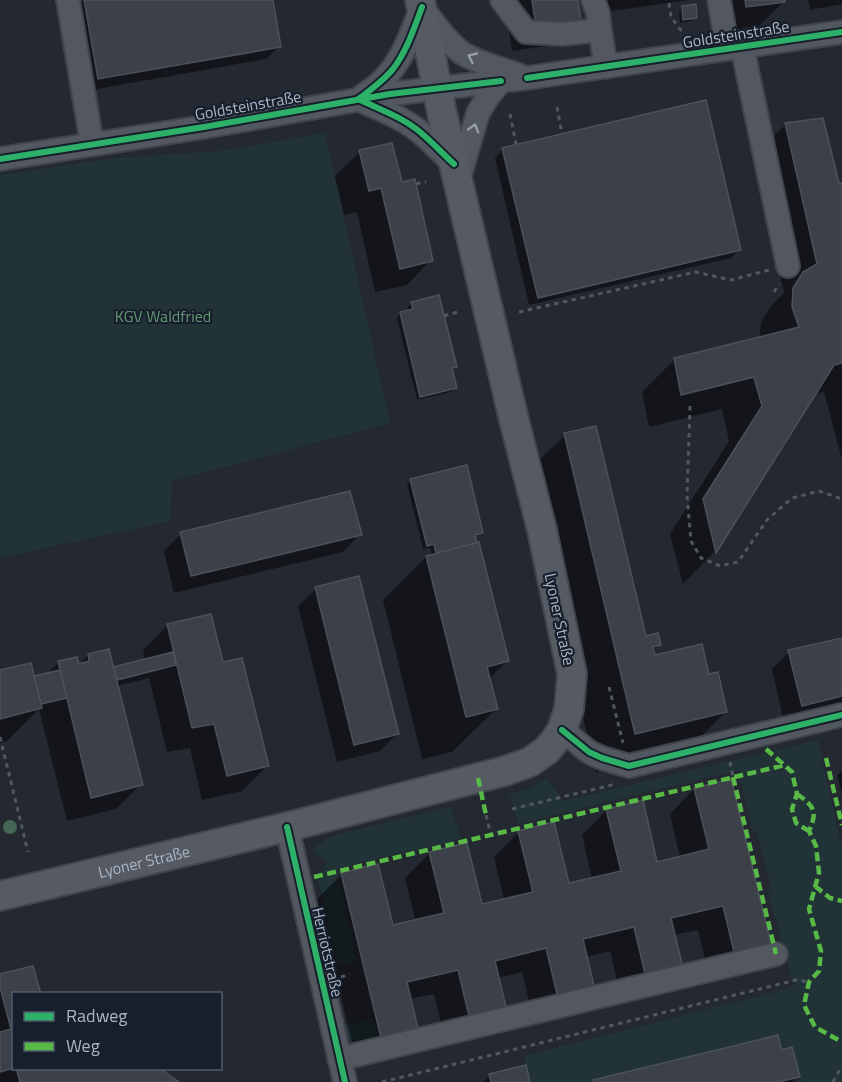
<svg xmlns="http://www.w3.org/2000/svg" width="842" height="1082" font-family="'Titillium Web',sans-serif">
<rect width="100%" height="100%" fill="#242931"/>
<path fill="#213337" d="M325,133L390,423L172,481L170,521L0,558V175L116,158L221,151Z
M818,740L842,849V1082H801L800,1077L778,1035L591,1082H529L524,1056L794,987L768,891L772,889L757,831L753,832L738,770L518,824L510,794L529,789L546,779L564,801Z
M451,807L461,839L337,868L357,962L340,967L318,880L327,862L312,851L328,837Z
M372,1019L378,1041L358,1046L356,1040L344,1043L340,1026Z"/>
<path fill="#0007" d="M83,0H271L280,46L266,59L86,91L71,11Z
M504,0H577L580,20L555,45L512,51Z
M590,0H689L592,14Z
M718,0H783V2L759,26L722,31Z
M808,0H842V4L810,10Z
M683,7L696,17L692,21L680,23L679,11Z
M786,124L838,185L842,184V460L824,392L814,394L714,552L683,584L670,534L729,441L722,409L649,427L642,392L675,359L759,339L761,322L770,307L784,293L753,157Z
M503,149L740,249L731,258L529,305L495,158Z
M360,152L400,184L431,260L407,285L375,292L357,212L344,215L335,176Z
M412,303L455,366L451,371L455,388L451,392L417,400L397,318L400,314L409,312L408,307Z
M565,435L645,638L659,645L652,652L654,657L707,676L726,712L686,751L596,772L525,474Z
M411,480L481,533L477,536L474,537L507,661L489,679L496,709L452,752L422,759L383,600L426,557L432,555L430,548L423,549L407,484Z
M181,534H360L343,552L174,593L164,551Z
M316,589L397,734L380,751L337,762L298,606Z
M168,625L222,664L267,766L242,791L202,800L190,748L167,752L149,678L117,686L141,784L116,809L67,821L39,709L7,741L0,743V672L33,679L47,674L58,663L78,666L88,655L112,668L145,660L143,650Z
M842,639V709L784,722L772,669L789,652Z
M842,771V794L837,775Z
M694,789L770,947L710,980L698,930L674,935L682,968L622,1002L610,951L586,957L594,989L534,1022L522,972L498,978L506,1010L446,1043L434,994L409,999L393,1058L358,1066L317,899L342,874L392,927L416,922L405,878L430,853L481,906L504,900L494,857L519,832L568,885L592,879L582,835L607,810L656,864L680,858L670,814Z
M0,976L14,994V1068H157L177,1082H0Z
M777,1037L781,1052L798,1076L792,1082H594Z
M490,1076L528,1082H483Z"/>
<path fill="#3c4048" stroke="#4b515a" stroke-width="1.5" d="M84,0H273L281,47L98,79Z
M532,0H578L581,20L536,27Z
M745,0H785V2L746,7Z
M696,4L697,18L683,20L682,6Z
M706,100L741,250L538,298L502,148Z
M823,118L839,183H842V363L834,365L716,553L703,499L762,406L754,377L681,395L674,358L799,327L792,307L793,288L803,272L817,264L785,123Z
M392,143L402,182L415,179L433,261L400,269L381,188L369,191L359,150Z
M439,295L457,367L452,368L457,388L420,397L400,312L413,309L411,302Z
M596,426L646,636L658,633L661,645L653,647L655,655L702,644L709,674L718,672L727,712L635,734L564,433Z
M467,465L483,533L475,535L477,543L436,553L434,544L427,546L410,479Z
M350,491L362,535L191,576L180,532Z
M479,542L509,661L487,667L498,709L466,717L426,556Z
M359,576L399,734L354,745L315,587Z
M211,614L223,662L242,658L269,766L227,776L214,724L192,728L167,624Z
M842,638V696L802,706L788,650Z
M109,649L143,785L91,798L58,661L77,657L79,664L89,661L88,654Z
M173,652L176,665L117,680L113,667Z
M31,663L42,708L0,719V670Z
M60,670L67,698L41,704L34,676Z
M731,779L772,948L735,956L723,906L671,918L683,968L646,978L634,927L583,939L595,990L558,998L546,948L495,961L507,1011L470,1020L458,970L407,982L419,1033L382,1042L341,873L378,864L393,925L444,913L429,852L467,843L482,904L533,892L518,831L554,822L569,883L621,871L606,809L643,800L657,862L709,849L694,788Z
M33,966L41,994H14V1068L0,1072V1032L11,1029L0,987V974Z
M778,1035L782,1050L792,1047L800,1077L778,1082H594L593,1080Z
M526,1065L530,1082H491L489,1074Z
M16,1068H159L179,1082H20Z"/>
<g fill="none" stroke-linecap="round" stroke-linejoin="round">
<g stroke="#40444b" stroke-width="26">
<path id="minor" d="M68,0L92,144
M502,0L526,32L562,34L600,30L606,67
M593,0L598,13L600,30
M719,0L724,28
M422,7C434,23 446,41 462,53C478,63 502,69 519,75
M742,46L788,266
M358,99C379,109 402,117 420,132C432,142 443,154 454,164
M359,99C366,93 375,88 382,81C403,61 411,33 422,7
M0,159L204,127L390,94L527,78L842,32
M458,182L478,113L489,95L501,81
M562,730L589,752L602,758L629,766L842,715
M287,827L345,1082
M339,1059L776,954"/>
</g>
<g stroke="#41464e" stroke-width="32">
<g id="major">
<path id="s1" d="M0,896L287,827L505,771L530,762L547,750L553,743L562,730L569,709L572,674L542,530L514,420L442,113L420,0"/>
</g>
</g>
<path stroke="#51575e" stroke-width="3" stroke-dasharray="4.5 4.5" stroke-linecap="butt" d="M669,3L671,17L683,33
M557,107L562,134
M510,114L516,144
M416,184L426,182
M774,292L779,284
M519,312L696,272L731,280L769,270
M444,316L458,312
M690,406L687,496L691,541L701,558L720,566L738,562L767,520L792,498L819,491L842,499
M609,687L623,743
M0,737L28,852
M730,762L733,777
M512,809L616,784
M486,815L491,835
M341,977L350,974
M382,1082L796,980L809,982
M833,1082L842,1066"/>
<use href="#minor" stroke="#535860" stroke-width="22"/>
<use href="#major" stroke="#555a63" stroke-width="28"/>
<path stroke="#58b947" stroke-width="4.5" stroke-dasharray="9 4.5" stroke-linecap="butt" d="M766,749L792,772L797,794L792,809L796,823L809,831
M826,758L842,825
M733,777L776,954
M478,778L486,815
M797,794C814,806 818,811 809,831L816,846L819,873L809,909L821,951L819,971L809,982L804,1005L815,1027L842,1042
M314,877L785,765
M815,886L830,898L842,901"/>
<g stroke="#171f2c" stroke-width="10">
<path id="cycleway" d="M527,78L842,32
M360,98C372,89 384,80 393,69C407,51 414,28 422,7
M358,99C379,109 402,117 420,132C432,142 443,154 454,164
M0,159L204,127L390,94L501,81
M562,730L589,752L602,758L629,766L842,715
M287,827L345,1082"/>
</g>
<use href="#cycleway" stroke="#2db169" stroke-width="6"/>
</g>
<circle fill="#466554" cx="10" cy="827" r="7"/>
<defs><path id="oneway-chevron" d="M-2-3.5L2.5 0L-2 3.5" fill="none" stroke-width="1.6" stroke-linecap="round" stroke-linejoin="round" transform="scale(1.5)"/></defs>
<g stroke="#959eac">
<use href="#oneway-chevron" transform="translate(472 57) rotate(-155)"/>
<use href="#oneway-chevron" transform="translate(474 128) rotate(-74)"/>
</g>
<g text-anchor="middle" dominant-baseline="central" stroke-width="4.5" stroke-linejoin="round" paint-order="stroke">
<g font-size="16" fill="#abb5c5" stroke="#171f2c">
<text transform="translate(736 34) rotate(-9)">Goldsteinstraße</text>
<text transform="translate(248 105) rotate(-10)">Goldsteinstraße</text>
<text transform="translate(560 619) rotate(78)">Lyoner Straße</text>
<text stroke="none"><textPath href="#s1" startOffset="148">Lyoner Straße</textPath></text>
<text transform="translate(328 952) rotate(77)">Herriotstraße</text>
</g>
<g font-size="16" fill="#629670" stroke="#171f2c">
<text x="163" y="316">KGV Waldfried</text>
</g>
</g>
<rect x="12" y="992" width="210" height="78" fill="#171f2c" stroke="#525b69" stroke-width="1.5"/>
<rect x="24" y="1012" width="30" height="9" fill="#2db169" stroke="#525b69" stroke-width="1.5"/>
<text x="66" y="1022" font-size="18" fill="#abb5c5">Radweg</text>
<rect x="24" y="1042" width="30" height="9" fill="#58b947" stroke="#525b69" stroke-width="1.5"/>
<text x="66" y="1052" font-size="18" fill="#abb5c5">Weg</text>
</svg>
